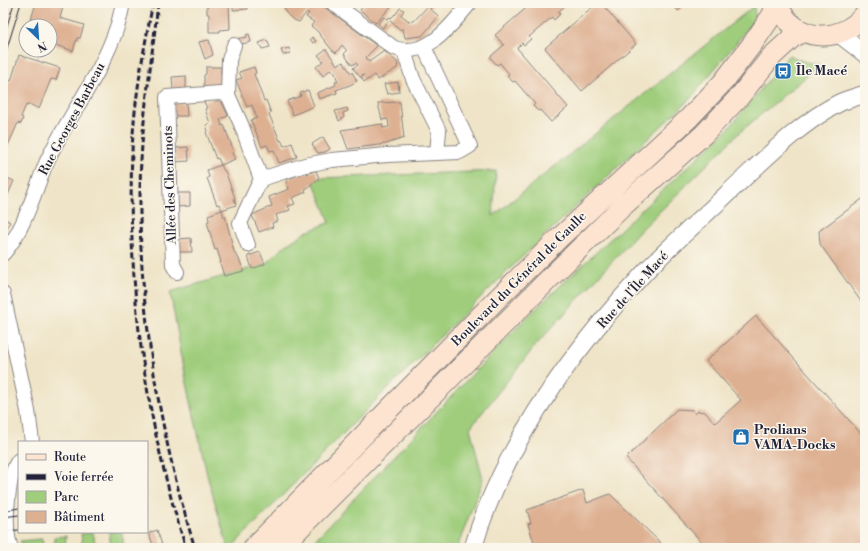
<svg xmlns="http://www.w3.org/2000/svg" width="868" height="551" font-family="'Libre Bodoni',serif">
<rect width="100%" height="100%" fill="#fbf7ec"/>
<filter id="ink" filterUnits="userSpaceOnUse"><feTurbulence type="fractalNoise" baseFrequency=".025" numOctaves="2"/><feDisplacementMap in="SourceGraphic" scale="8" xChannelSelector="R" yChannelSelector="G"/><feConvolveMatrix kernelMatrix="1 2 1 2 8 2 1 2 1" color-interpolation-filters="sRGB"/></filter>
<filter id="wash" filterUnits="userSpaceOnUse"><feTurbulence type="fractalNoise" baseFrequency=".012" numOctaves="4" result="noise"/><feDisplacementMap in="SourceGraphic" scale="16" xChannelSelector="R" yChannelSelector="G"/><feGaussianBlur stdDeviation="0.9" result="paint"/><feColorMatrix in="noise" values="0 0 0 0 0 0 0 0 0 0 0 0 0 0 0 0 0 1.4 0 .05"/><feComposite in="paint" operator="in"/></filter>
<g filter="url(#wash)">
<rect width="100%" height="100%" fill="#efe4c7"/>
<path fill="#9fcd7b" stroke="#60785b" d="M754,6L755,20L690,99L519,260L378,398L231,548H228L207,475L186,379L170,292L265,264L286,245L306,232L330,222L314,183L319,178L496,171L493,216Z
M789,55L803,61L820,65L740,132L638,233L536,345L470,428L483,479L457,548H307L526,318L728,129Z
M93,532L96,548H83L81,534Z
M109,532H122L124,548H111Z
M66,536L65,547L70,548H55L54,537Z
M42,539L44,548H22L20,541Z"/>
<g id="blocks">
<path fill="#deb092" d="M36,3H64L60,18L84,25L80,38H77L73,51L50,43V26H29Z
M209,3H229L230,29L220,30V32H209V14H207V5H209Z
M233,3H248V9L233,10Z
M283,3H319L377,46L366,57L369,62L384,51L396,61L398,63L397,68L378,80L374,75L368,80V79L364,82L361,77L364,75L360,77L353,68L358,65L356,63L352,65L344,54L347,51L342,45L336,53L332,50L317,31L311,26L314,22L306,17L309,13L307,12L299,22L292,19L286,13Z
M349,3H358L355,7Z
M366,3H394L376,23L360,10Z
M422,3H434L430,9L439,16L422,36L405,38L403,28L401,30L389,20L383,28L378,24L384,17L387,19L390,17L391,18L395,14V15L400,8L404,10L401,15L409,21L408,22L414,21L427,7Z
M532,3H568L558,12L560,14L554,20L552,17L529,37L531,39L524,45L522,43L517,48L568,107L551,122L540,110L538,111L533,106L535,104L515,81L513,82L507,76L509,74L500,63L497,65L490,57L504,45L495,35Z
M597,3H601L636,44L582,91L545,48Z
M671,3H688L678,11Z
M249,34L251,42L236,45L235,39L247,37L246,35Z
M312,37L316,41L313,43L310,39Z
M209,40L213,55L205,59L199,42Z
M267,40L270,47L262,49L259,43Z
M289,48L290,53L283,55L281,50Z
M326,49L337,65L343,62L351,73L352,72L357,81L350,85L336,90L337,93L319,99L317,93L336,85L335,82H338L335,73L331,69L323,76L316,67L323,61L318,55Z
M19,55L60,68L56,80L51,79L39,109L29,104L28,106L26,105L21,117L23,118L21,124L18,123L5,152L8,154L6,159H3V98L9,80L11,81Z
M206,67H221V74H223V89H204V75L206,74Z
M254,67L256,73L254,74L264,101L266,100L271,113L269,114L280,141L281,140L284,146L292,143L297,157L279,163L274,150L270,151L267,145L262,147L251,120L257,118L252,105L247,107L236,80L242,78L239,72Z
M186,76V90H173L172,77Z
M398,82L399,92L387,94L384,84Z
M308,90L314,106L293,115L287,101L301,96L300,93Z
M219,96L228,116L220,119L222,126L224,125L234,152L232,153L235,159L221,165L218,158L216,159L206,132L208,131L206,125L210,123L205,109L207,108L204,102Z
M400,102L404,138L386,144L348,149L341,130L382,124L383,128L389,127L388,119L382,120L378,103Z
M173,103H186L187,116H174Z
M347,108L348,111L343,113L344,117L339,121L335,111Z
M323,137L330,149L325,152L318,153L312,144Z
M188,147L189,161L175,162V148Z
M221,165L224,171H225L235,198H234L236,205L222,210L219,204L217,205L207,178L209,177L207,170Z
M314,171H316L319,178L314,183L311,184V186L305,189L306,192L292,198L295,204L288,206L290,210L276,215L278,221L272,223L273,227L259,232L252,215L272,206L269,197L289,189L286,180L306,172L307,174Z
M3,176L14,181L3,206Z
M176,193H190V206L177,207Z
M865,197V307L820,244L819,231Z
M222,210L224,217L225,216L234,251L237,257H238L244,271L224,276L220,263L221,262L217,249L215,250L207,222L209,221L208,215Z
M3,218L10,222L5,232H3Z
M191,238L192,252H178V239Z
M260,252L265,264L252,269L248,256Z
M756,316L865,438V548H707L626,458L677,409L693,410L695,414L698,411L705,412L715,423L741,400L706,361Z
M583,490L587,503L610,494L666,548H536L528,524L531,523L527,510Z
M157,530L163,548H154L149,533Z"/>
</g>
</g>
<g filter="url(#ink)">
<use href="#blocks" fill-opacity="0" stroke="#888381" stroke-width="1"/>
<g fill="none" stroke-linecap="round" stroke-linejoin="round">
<g stroke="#888381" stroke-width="16">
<path id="minor" d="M333,3L394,48C428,59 451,25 470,3
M404,51L413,79L439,131L437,153
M228,95L229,60L234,45
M261,179L305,165L332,160L387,155L460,152L470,146L424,47
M3,254C25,229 34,192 47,161C68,116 102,74 117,27C120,19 121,11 123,3
M177,272L173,265L167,97L220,93L228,95L241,124L261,179L240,223L248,245
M3,294L28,411L32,442
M11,548C10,544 8,540 8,536C5,520 8,472 19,460"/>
</g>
<g stroke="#888381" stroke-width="19">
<path id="tertiary" d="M837,34L843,37L865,54
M473,548C503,445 572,351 644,273C671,245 701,219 729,192C763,161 797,125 839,103C847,99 856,97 865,94"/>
</g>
<g stroke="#888381" stroke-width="22">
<path id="secondary" d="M777,3C792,42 840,46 865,14
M253,548L497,299L558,239L689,118L724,81L753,43L773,14L775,3
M280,548L575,253L623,206L704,134L740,96L771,57L793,37L803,32"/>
</g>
<use href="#minor" stroke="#fff" stroke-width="14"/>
<use href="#tertiary" stroke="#fff" stroke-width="17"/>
<use href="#secondary" stroke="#fde4d0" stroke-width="20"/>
<path stroke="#22223b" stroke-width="1" d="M3,39L14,3
M3,61L21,3
M3,511L19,508
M3,517L19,515
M3,531L19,530"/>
<path stroke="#22223b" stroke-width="3" stroke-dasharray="6 3" stroke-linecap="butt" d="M153,3C143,52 134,102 132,152C127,285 145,422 186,548
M158,3C151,67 140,131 140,196C139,313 160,436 195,548"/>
</g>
</g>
<defs>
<g id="bus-square" transform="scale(0.9)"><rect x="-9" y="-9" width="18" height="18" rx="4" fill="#1f6fb2" stroke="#fbf7ec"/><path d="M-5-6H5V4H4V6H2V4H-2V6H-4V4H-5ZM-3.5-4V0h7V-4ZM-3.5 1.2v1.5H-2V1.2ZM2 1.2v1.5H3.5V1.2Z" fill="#fff"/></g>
<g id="shop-square" transform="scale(0.9)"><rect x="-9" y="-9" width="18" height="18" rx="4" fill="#1f6fb2" stroke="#fbf7ec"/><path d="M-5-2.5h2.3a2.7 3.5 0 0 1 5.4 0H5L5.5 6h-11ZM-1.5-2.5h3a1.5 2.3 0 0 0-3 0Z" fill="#fff"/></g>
</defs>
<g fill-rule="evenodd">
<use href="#bus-square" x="783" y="71"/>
<use href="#shop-square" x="741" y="437"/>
</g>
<g text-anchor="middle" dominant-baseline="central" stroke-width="3" stroke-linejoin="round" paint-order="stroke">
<g font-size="13" font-weight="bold" fill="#22223b" stroke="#fbf7ec" text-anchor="start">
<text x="796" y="71">Île Macé</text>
<text x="754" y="430">Prolians<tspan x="754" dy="15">VAMA-Docks</tspan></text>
</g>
<g font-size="13" fill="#22223b" stroke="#fbf7ec">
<text transform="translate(72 119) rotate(-62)">Rue Georges Barbeau</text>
<text transform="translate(170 185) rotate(-92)">Allée des Cheminots</text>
<text transform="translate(519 279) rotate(-45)">Boulevard du Général de Gaulle</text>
<text transform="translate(633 290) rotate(-48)">Rue de l'Île Macé</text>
</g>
</g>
<rect width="868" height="551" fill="none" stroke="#fbf7ec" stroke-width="16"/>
<rect x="18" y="441" width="130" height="92" fill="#fbf7ec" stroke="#a4a2a5"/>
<rect x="26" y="454" width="20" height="6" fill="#fde4d0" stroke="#a4a2a5"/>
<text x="54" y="461" font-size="12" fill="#22223b">Route</text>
<rect x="26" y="474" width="20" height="6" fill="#22223b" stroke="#a4a2a5"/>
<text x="54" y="481" font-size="12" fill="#22223b">Voie ferrée</text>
<rect x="26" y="491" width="20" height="12" fill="#9fcd7b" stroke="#a4a2a5"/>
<text x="54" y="501" font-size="12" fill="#22223b">Parc</text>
<rect x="26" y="511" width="20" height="12" fill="#deb092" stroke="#a4a2a5"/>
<text x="54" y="521" font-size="12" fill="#22223b">Bâtiment</text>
<g transform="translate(38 38) rotate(155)"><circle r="19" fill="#fbf7ec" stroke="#a4a2a5"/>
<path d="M0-3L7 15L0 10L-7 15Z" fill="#1f6fb2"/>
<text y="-6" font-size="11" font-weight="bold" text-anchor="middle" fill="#22223b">N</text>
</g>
</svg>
